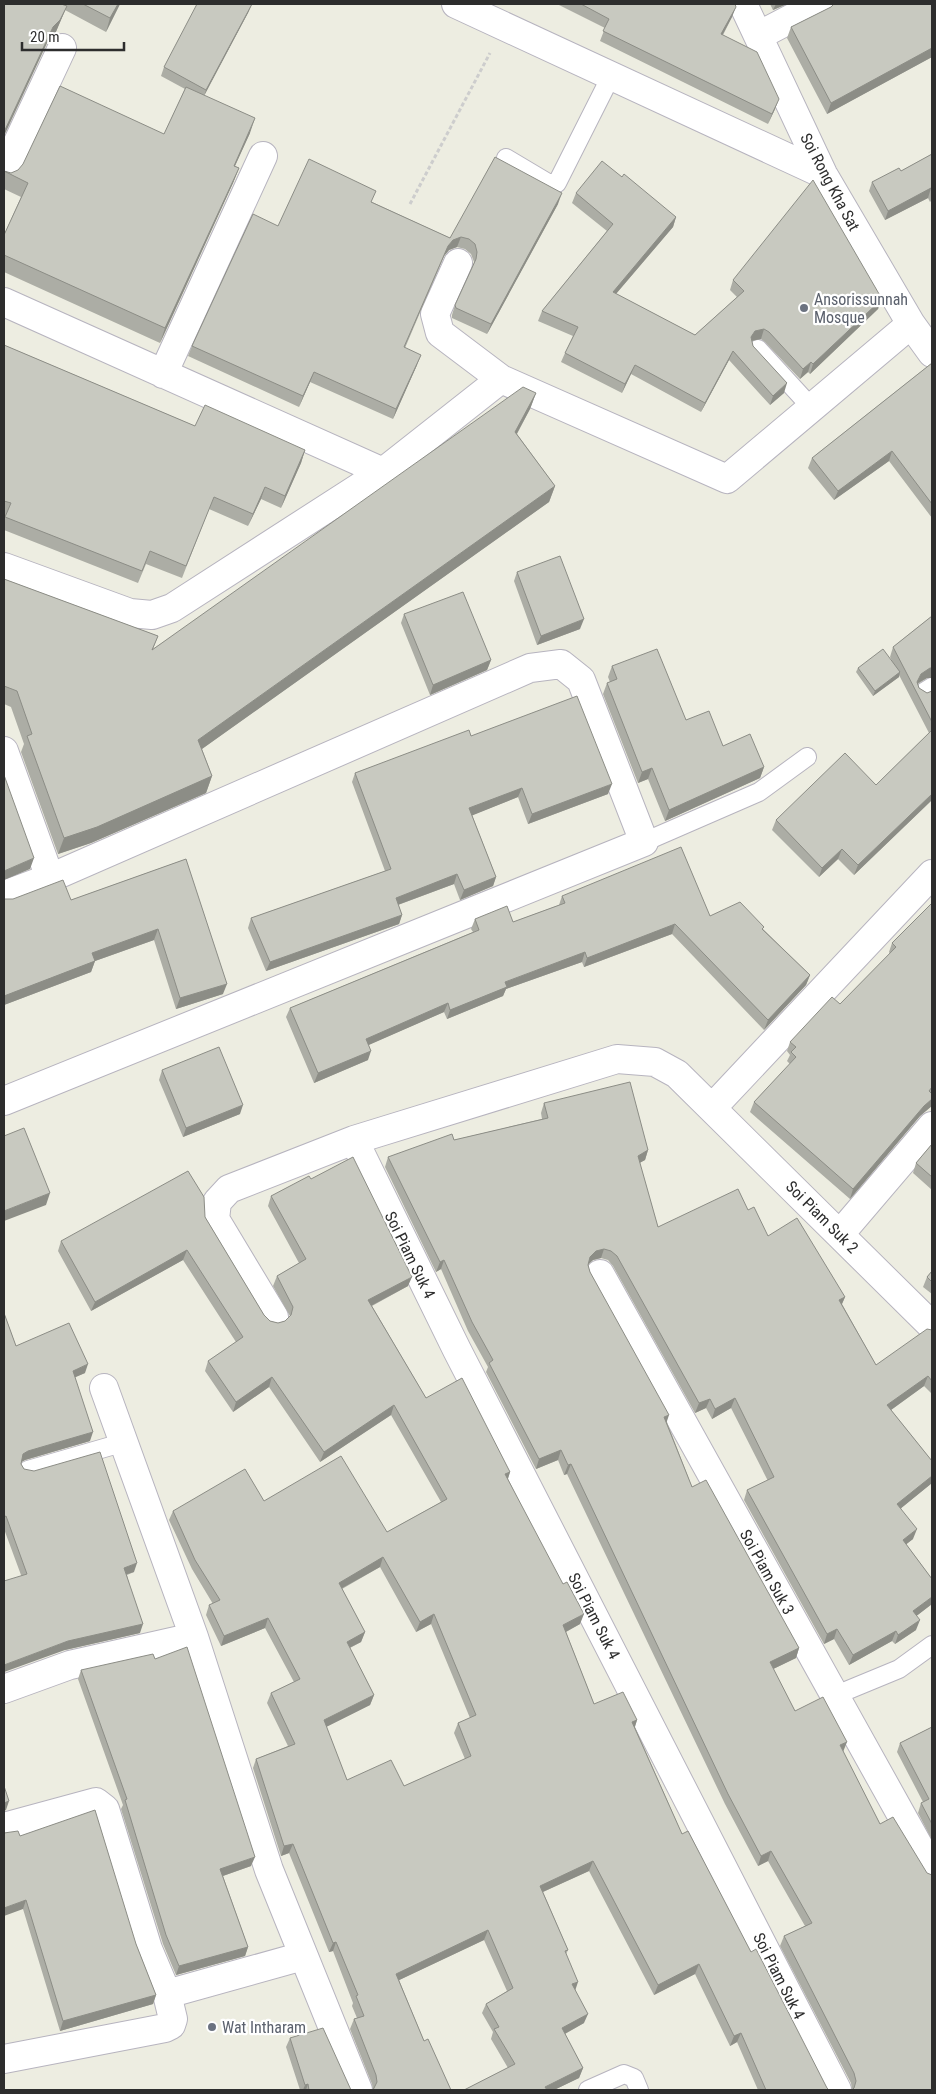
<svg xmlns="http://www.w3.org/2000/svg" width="936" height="2094" font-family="'Roboto Condensed',sans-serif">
<rect width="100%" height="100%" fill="#edede1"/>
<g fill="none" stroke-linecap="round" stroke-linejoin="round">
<g stroke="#b7b4bf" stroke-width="20">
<path id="service" d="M506,158L548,183H557L611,76
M758,349L811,407
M924,692L932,687
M644,842L759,792L807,757
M28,1470L125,1442
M836,1695L899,1669L932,1645
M588,2090L624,2074L634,2078L639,2090"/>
</g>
<g stroke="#b7b4bf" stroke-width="30">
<path id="minor" d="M456,4L823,174
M743,4L823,174L911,324L932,353
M758,36L819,4
M4,172L62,48
M458,263L435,314L440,333L501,379
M4,302L383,472
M163,374L263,156
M4,567L130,613L152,615L172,608L383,472L501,379L727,479L911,324
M4,751L50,878
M4,895L50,878L530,668L561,664L581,680L644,842L4,1101
M712,1108L932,874
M354,1140L457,1350L837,2090
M840,1234L932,1126
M600,1274L932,1870
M274,1317L215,1219L217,1202L229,1189L354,1140L617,1059L655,1062L677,1074L932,1326
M104,1388L194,1637L269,1870L358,2090
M4,1689L70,1665L194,1637
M4,1827L96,1802L105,1809L148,1949L167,1994L303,1956
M4,2059L165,2028L171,2025L173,2019L167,1994"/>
</g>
<path stroke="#cdcdcd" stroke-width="3" stroke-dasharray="4 2.5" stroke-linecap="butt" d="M410,204L490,53"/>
<use href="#service" stroke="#fff" stroke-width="18"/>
<use href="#minor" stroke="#fff" stroke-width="28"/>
</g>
<path fill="#acada5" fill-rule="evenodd" d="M4,4H120L106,32L65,10L55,34L48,41Z
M557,4H735L732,17L723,35L775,109L768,124L600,41L605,28Z
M770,4H787L773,10Z
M932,4V57L827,114L787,38L791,27L831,7Z
M249,11L204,95L250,133L235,166L239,168L233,183L160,343L4,272V235L21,197L4,189V171L11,173L164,134L185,89L161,76L164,67Z
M932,154V200L930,202L928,198L885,220L869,191L872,182L901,171Z
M622,177L676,217L673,227L616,294L695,335L737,297L730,290L733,280L882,299L878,309L810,374L808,372L800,379L765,342L761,339L752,341L753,346L784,393L770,405L729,360L701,412L631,374L622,393L561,362L565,353L573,336L538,321L542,311L607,231L572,203L576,193Z
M372,202L450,238L558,204L487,334L452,318V315L455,305L473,266L474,262L471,254L465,249L457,247L449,250L444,256L405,348L417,365L393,419L310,382L299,407L188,356L192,346L278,226Z
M4,345L195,426L305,450L301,463L281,508L261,499L248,526L209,509L182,578L146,564L138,583L4,530V521L6,516L4,515Z
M932,363V518L889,461L834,500L808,468L812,458Z
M536,393L530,409L517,434L555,486L549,502L202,749L212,776L206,793L91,843L58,854L21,752L24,744L11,707L4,704V579L158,636L153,649Z
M517,572L580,629L537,645L514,581Z
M404,614L491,660L487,670L430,695L401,623Z
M932,616V678H927L918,684L919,688L927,693L932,691V800L854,875L838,859L819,877L772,830L776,820L876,785L929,733L899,675V677L873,696L856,672L858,668L892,661L890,657L893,647Z
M612,666L686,720L723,746L764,767L760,778L665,821L648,779L638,783L603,694L607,683L610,682L608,677Z
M471,736L608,794L528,824L518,797L472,815L496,877L493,886L460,900L454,884L398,905L402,915L399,924L266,971L248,928L251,918L385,871L352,782L355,773Z
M186,859L223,994L176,1009L154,940L95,961L91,972L4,1005V899L71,900Z
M562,896L710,916L763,929L810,975L806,985L764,1030L672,934L584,967L582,962L506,989L503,996L447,1019L444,1012L368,1045V1060L314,1083L286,1017L290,1008L473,932L471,929L475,919L513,922L559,905Z
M932,903V1105L920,1116L850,1199L750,1112L754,1102L790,1064L787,1061L790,1055L787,1051L790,1042L840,1004L890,954L889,952L892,943Z
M162,1070L240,1114L183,1137L159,1080Z
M544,1103L648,1150L645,1160L639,1163L658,1227L748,1210L768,1236L845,1297L842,1304L876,1365L932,1330V1394L924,1386L891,1410L932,1461V1483L901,1508L913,1539L906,1544L932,1579V1604L916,1616V1630L895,1644L892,1641L849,1665L834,1639L824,1644L744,1500L747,1490L768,1481L731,1408L712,1419L706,1408L695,1413L613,1266L608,1260L601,1258L593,1260L588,1265L590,1272L667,1422L692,1487L799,1648L796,1658L773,1669L795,1711L843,1752L880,1824L927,1873L932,2090H852L851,2083L780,1946L784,1936L805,1926L768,1861L758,1866L725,1804L567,1474L564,1475L558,1460L536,1469L486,1372L488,1367L468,1331L441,1269L436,1272L385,1167L388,1157L454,1140L542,1119L541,1113Z
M932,1144V1190L913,1173L916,1163Z
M311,1179L408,1286L372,1306L426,1398L510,1472L508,1479L580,1624L566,1632L594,1704L637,1720L635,1727L682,1834L751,1952L827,2088L829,2090H758L737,2042L730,2046L695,1974L654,1995L589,1871L543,1892L568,1950L566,1954L575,1990L584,2023L565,2034L583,2068L579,2078L554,2090H464L508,2068L491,2039L493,2032L482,2013L486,2004L507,1991L484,1940L399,1980L424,2041L373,2090L372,2084L350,2029L354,2019L357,2018L352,2006L353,2003L333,1951L329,1952L289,1853L281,1856L253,1768L256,1759L288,1746L267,1703L271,1693L294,1682L265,1628L221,1646L206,1615L209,1605L213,1604L192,1569L169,1520L173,1511L264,1501L387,1532L441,1502L391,1415L320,1462L269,1387L233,1412L205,1371L208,1361L236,1342L183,1260L91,1311L58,1251L61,1241L205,1217L264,1315L270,1321L278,1323L285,1321L290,1316L273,1286L277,1276L299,1263L268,1206L271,1196ZM380,1567L416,1632L431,1624L470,1718L458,1723L454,1733L465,1759L404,1786L347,1780L326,1727L370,1705L374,1695L350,1648L361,1642L365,1632L342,1589Z
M932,1271V1294L923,1287L927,1277Z
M4,1313L16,1346L85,1373L75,1377L90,1441L25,1460L21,1462V1464L24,1469L134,1572L127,1575L140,1633L65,1650L21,1575L4,1529Z
M81,1670L251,1866L223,1876L248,1947L245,1956L176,1975L163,1944L121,1809L123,1805L78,1679Z
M932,1727V1840L918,1813L921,1803L923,1802L897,1752L900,1743Z
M20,1836L136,1944L156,1995L153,2004L60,2031L23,1909Z
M290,2038L351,2090H300L286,2047Z"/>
<path fill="#8c8d86" d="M118,4H120L106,32L110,18Z
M252,4L249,11L203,98L206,90Z
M776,4H787L773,10Z
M67,6L55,34L48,41L4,136V132L53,27Z
M736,7L732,17L717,45L721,34Z
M932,48V57L827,114L831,103Z
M779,99L775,109L768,124L772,114Z
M255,118L250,133L228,181L234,166Z
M239,168L233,183L160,343L165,328Z
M931,188L928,198L885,220L888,211Z
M562,193L558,204L487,334L491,324Z
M676,217L673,227L609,302L613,292Z
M461,237L457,247L449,250L444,256L400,358L448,246L453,240Z
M882,299L878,309L810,374L813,364Z
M764,329L761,339L751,341V337L755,331Z
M733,351L729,360L701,412L705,403Z
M421,355L417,365L393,419L396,409Z
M811,362L808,372L800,379L803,369Z
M635,365L631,374L622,393L625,384Z
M314,372L310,382L299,407L303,396Z
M787,383L784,393L770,405L773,396Z
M536,393L530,409L509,448L515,432Z
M305,450L301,463L281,508L285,496Z
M892,451L889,461L834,500L838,491Z
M555,486L549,502L192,756L198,740Z
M265,487L261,499L248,526L253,514Z
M584,619L580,629L537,645L541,636Z
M491,660L487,670L430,695L433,685Z
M930,668H932V678H927L918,683L915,689L917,682L921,674Z
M900,672L899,677L873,696L875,691Z
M764,767L760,778L665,821L669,810Z
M652,768L648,779L638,783L642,772Z
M212,776L206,793L91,843L58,854L64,838Z
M612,784L608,794L528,824L532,814Z
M522,788L518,797L466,818L469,808Z
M932,794V800L854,875L858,865Z
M842,849L838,859L819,877L822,868Z
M34,858L30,869L4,880V871Z
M457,874L454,884L392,907L396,898Z
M496,877L493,886L460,900L464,890Z
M402,915L399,924L266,971L270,962Z
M675,924L672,934L584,967L587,958Z
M158,929L154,940L95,961L91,972L4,1005V996L92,953Z
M585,952L582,962L506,989L503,996L447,1019L450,1010L505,982Z
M810,975L806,985L764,1030L768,1020Z
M227,984L223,994L176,1009L180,998Z
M448,1003L444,1012L362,1048L366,1039Z
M371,1051L368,1060L314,1083L318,1073Z
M932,1099V1106L920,1116L850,1199L853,1189L924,1106Z
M243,1105L240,1114L183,1137L186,1128Z
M648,1150L645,1160L634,1166L638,1156Z
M50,1193L46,1205L4,1221V1211Z
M604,1249L601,1258L593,1260L586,1266L590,1257L596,1251Z
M187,1250L183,1260L91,1311L95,1302Z
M444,1260L441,1269L436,1272L440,1262Z
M412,1277L408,1286L365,1309L368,1300Z
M845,1297L841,1306L839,1300Z
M88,1364L85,1373L69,1380L73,1371Z
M928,1376L924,1386L884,1415L887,1405Z
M272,1377L269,1387L233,1412L236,1402Z
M735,1398L731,1408L712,1419L715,1409Z
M710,1399L706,1408L695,1413L699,1403Z
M394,1405L391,1415L320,1462L324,1452Z
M669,1415L666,1424L664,1417Z
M93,1432L90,1441L25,1460L20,1463L23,1454L28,1451Z
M561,1450L558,1460L536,1469L539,1459Z
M571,1464L567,1474L564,1475L568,1465Z
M510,1472L507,1481L505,1474Z
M932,1476V1483L894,1514L897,1504Z
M917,1529L913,1539L899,1550L903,1540Z
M383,1557L380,1567L335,1592L339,1583Z
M137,1563L134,1572L121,1576L124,1568Z
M932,1597V1604L910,1621L913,1611Z
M434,1614L431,1624L416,1632L420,1622Z
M584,1614L580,1624L560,1635L563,1625Z
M268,1618L265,1628L221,1646L224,1636Z
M920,1620L916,1630L895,1644L898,1635Z
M143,1624L140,1633L65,1650L4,1672V1665L68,1641Z
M837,1629L834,1639L824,1644L827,1634Z
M896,1631L892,1641L849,1665L853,1655Z
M365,1632L361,1642L343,1651L347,1642Z
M799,1648L796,1658L767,1672L770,1662Z
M374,1695L370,1705L320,1730L324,1720Z
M637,1720L634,1729L632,1722Z
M847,1742L843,1752L840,1745Z
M9,1801L6,1810L4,1811V1803Z
M293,1844L289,1853L281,1856L284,1846Z
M771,1851L768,1861L758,1866L761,1856Z
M255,1857L251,1866L217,1878L220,1869Z
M593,1861L589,1871L536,1895L540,1886Z
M26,1900L23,1909L4,1916V1908Z
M488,1930L484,1940L393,1983L396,1974Z
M336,1942L333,1951L329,1952L333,1943Z
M248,1947L245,1956L176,1975L179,1966Z
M699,1964L695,1974L654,1995L658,1985Z
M578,1982L575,1991L572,1984Z
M156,1995L153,2004L60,2031L63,2021Z
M588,2014L584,2023L559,2037L562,2028Z
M741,2033L737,2042L730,2046L734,2036Z
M583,2068L579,2078L554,2090H544L545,2087Z
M308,2084L306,2090H303L305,2085Z"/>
<path fill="#c8c9c0" stroke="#8c8d86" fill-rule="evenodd" d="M4,4H61L67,6L60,20L53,27L4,132Z
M83,4H118L110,18Z
M197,4H252L206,90L164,67Z
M581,4H735L736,7L721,34L757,52L779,99L772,114L603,31L609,19Z
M834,4H932V48L831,103L791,27L831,7Z
M60,86L164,134L186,87L255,118L234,166L239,168L165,328L4,255V235L28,183L4,171L11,173L18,170L23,164Z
M932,154V191L931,188L888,211L872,182L899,168L901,171Z
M495,157L562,193L491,324L456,308L455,305L476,259L477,252L475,244L469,239L461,237L453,240L448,246L404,347L421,355L396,409L314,372L303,396L192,346L253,214L278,226L309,159L376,191L371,202L450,238Z
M602,161L622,177L624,174L676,217L613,292L695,335L744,291L733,280L813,180L882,299L813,364L811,362L803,369L769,332L764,329L755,331L751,337L753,346L787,383L773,396L733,351L705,403L635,365L625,384L565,353L578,327L542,311L613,224L576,193Z
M4,345L195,426L205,405L305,450L285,496L265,487L253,514L214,497L186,566L150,551L142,571L5,517L11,503L4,501Z
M932,363V504L892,451L838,491L812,458Z
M523,387L536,393L515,432L555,486L198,740L212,776L97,827L64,838L27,736L32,734L17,691L4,686V579L158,636L152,650Z
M560,556L584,619L541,636L517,572Z
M463,592L491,660L433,685L404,614Z
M932,616V668H930L921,674L917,682L919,688L927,693L932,691V722L893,647Z
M657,649L686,720L709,711L723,746L750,734L764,767L669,810L652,768L642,772L607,683L617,679L612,666Z
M883,649L900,672L875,691L858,668Z
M577,696L612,784L532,814L522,788L469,808L496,877L464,890L457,874L396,898L402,915L270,962L251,918L391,869L355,773L469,730L471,736Z
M932,730V794L858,865L842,849L822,868L776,820L845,753L876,785Z
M4,775L34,858L4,871Z
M681,847L710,916L740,902L764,927L762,929L810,975L768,1020L675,924L587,958L585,952L505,982L507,987L450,1010L448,1003L366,1039L371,1051L318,1073L290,1008L479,930L475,919L507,906L513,922L565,903L562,896Z
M186,859L227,984L180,998L158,929L92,953L95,961L4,996V899H13L63,880L71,900Z
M932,903V1087L929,1091L932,1094V1099L924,1106L853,1189L754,1102L796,1057L791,1052L796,1047L790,1042L832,997L840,1004L896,947L892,943Z
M219,1047L243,1105L186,1128L162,1070Z
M630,1082L648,1150L638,1156L658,1227L738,1189L748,1210L754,1207L768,1236L797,1218L845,1297L839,1300L876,1365L927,1329L932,1330V1381L928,1376L887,1405L932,1461V1476L897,1504L917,1529L903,1540L932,1579V1597L913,1611L920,1620L898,1635L896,1631L853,1655L837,1629L827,1634L747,1490L774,1477L735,1398L715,1409L710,1399L699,1403L617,1256L611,1251L604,1249L596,1251L590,1257L588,1265L590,1272L669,1415L664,1417L692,1487L706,1480L799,1648L770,1662L795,1711L823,1697L847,1742L840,1745L880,1824L893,1817L927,1873L932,1875V2090H852L854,2088L856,2081L854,2073L784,1936L812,1923L771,1851L761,1856L728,1794L571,1464L568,1465L561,1450L539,1459L489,1363L493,1360L472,1322L444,1260L440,1262L388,1157L452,1134L454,1140L548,1118L544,1103Z
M24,1128L50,1193L4,1211V1136Z
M932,1144V1177L916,1163Z
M353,1157L412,1277L368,1300L426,1398L462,1378L510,1472L505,1474L563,1584L567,1582L584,1614L563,1625L594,1704L623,1692L637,1720L632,1722L682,1834L688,1831L751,1952L756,1949L827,2088L829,2090H766L741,2033L734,2036L699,1964L658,1985L593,1861L540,1886L568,1950L565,1951L578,1982L572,1984L588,2014L562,2028L583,2068L545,2087L547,2090H464L515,2064L494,2029L499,2027L486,2004L513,1988L488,1930L396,1974L424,2041L428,2039L451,2090H373L377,2082L376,2075L354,2019L364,2016L356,1996L358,1995L336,1942L333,1943L293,1844L284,1846L256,1759L295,1744L271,1693L300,1679L268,1618L224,1636L209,1605L220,1600L195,1560L173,1511L245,1469L264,1501L341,1456L387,1532L447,1499L394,1405L324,1452L272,1377L236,1402L208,1361L243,1337L187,1250L95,1302L61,1241L188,1171L204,1197L205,1217L264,1315L270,1321L278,1323L285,1321L291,1315L293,1307L277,1276L306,1259L271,1196L309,1176L311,1179ZM383,1557L420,1622L434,1614L476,1715L458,1723L471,1756L404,1786L391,1760L347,1780L324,1720L374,1695L347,1642L365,1632L339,1583Z
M932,1271V1282L927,1277Z
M4,1313L16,1346L69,1323L88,1364L73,1371L93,1432L28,1451L23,1454L21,1464L24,1469L34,1471L100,1452L137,1563L124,1568L143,1624L68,1641L4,1665V1581L27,1574L6,1516L4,1517Z
M187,1647L255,1857L220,1869L248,1947L179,1966L166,1935L125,1800L127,1799L81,1670L153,1654L155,1659Z
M932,1727V1824L921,1803L929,1799L900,1743Z
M4,1786L9,1801L4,1803Z
M95,1810L136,1944L156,1995L63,2021L26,1900L4,1908V1833L18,1831L20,1836Z
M323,2028L351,2090H309L308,2084L305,2085L290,2038Z"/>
<g fill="#6b7280" stroke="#fff" stroke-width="2">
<circle cx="804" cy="308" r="5"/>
<circle cx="212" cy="2027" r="5"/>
</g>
<g text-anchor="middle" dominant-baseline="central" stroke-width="4.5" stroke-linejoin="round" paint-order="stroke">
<g font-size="16" fill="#2d2d2d" stroke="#fff">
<text transform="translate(830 182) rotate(62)">Soi Rong Kha Sat</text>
<text transform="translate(822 1217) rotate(45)">Soi Piam Suk 2</text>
<text transform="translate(410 1255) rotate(64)">Soi Piam Suk 4</text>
<text transform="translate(767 1572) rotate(61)">Soi Piam Suk 3</text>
<text transform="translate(594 1616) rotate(63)">Soi Piam Suk 4</text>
<text transform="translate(779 1976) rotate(63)">Soi Piam Suk 4</text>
</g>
<g font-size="16" fill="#5b616d" stroke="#fff" text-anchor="start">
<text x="814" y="299">Ansorissunnah<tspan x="814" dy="18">Mosque</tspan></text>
<text x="222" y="2027">Wat Intharam</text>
</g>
</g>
<rect width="936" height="2094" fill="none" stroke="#2d2d2d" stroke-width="10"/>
<path d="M22 42v8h102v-8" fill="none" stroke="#2d2d2d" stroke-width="2.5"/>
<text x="30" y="42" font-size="15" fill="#2d2d2d" stroke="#ffffff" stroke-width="4" paint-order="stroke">20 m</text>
</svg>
